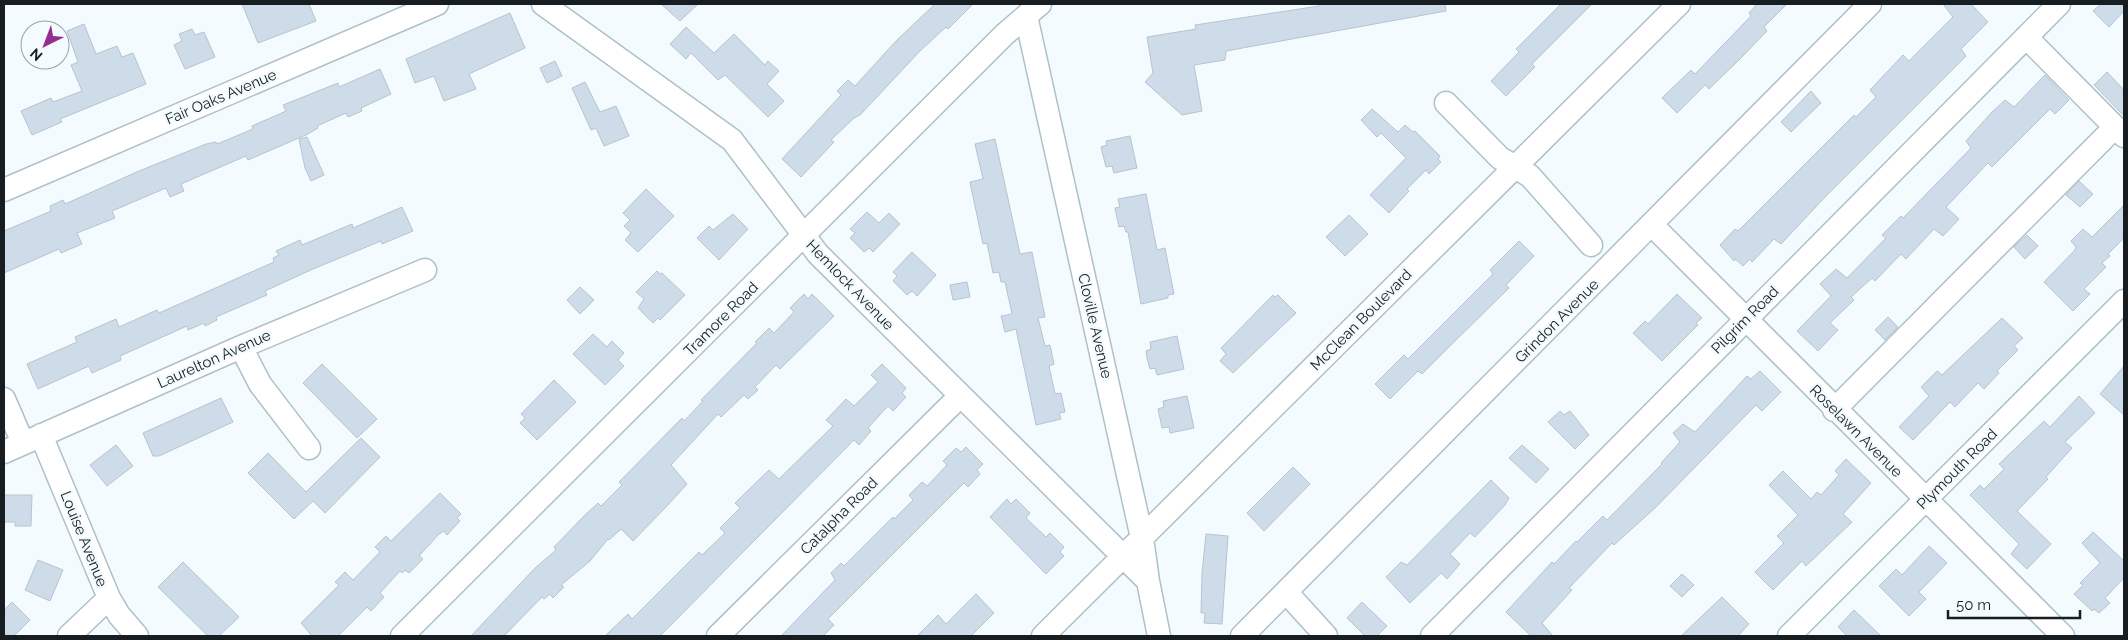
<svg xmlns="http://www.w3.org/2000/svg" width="2128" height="640" font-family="Raleway,sans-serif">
<rect width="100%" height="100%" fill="#f3fbfe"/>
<path fill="#cedbe8" stroke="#b6c3d0" d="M242,4H309L316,21L258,43Z
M661,4H698L680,21Z
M935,4H973L948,29L946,27L920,51L860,115L854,118L831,140L834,142L801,177L782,159L841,95L837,91L848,80L855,86L897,40Z
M1319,4H1445L1446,11L1226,51L1225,60L1194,65L1202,111L1182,115L1145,82L1153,73L1147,37L1196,29L1195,25L1319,6Z
M1561,4H1592L1532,64L1535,67L1506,96L1491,81L1519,52L1516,49Z
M1757,4H1787L1764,27L1767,31L1739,60L1709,89L1705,85L1677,113L1662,98L1691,70L1695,74L1751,16L1749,13Z
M1943,4H1971L1988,22L1961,49L1966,56L1827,195L1781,244L1774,239L1752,262L1750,259L1743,266L1735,259L1734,261L1720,245L1735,229L1738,231L1854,115L1856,117L1876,97L1870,90L1903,55L1909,61L1953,17Z
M2101,4H2124V11L2109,27L2093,11Z
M510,13L525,48L469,74L476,89L444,101L434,76L415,83L406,59Z
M84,24L96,54L117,46L122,57L133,53L146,84L60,119L62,122L32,135L21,111L51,98L53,102L82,91L71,65L78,62L67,31Z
M686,27L714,53L734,34L765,65L768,61L779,71L767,84L784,101L768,117L725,75L718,80L691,53L686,59L670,44Z
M192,29L195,35L204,32L215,57L185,69L174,45L182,41L179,34Z
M555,61L562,76L547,83L540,68Z
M380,69L391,94L361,108L362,111L348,117L346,113L317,126L318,128L308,134L248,160L246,156L181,184L184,191L170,197L166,188L112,211L115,218L77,233L82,244L61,253L59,249L4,273V231L51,211L50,206L63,200L65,204L139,171L206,144L216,142L217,144L253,129L252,126L286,111L283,105L338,83L339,87Z
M2107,72L2124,90V116L2094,85Z
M2045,75L2069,100L2055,114L2050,109L1992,167L1988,163L1946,207L1959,219L1943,236L1934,229L1906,259L1901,254L1875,281L1872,278L1851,297L1854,300L1830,323L1838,330L1818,351L1797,331L1831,296L1820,284L1836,269L1847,278L1886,238L1882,235L1901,216L1903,218L1971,148L1966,141L1991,113L2005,100L2014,107Z
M585,82L600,112L616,106L629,136L604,146L596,128L591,130L572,88Z
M1811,91L1821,103L1791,132L1781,122Z
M1372,109L1398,132L1405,125L1413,132L1415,131L1440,156L1438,159L1441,162L1429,174L1426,170L1407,189L1409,191L1389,213L1370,195L1406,158L1381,133L1377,137L1361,120Z
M1130,136L1137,168L1114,173L1112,166L1106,167L1101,147L1107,145L1106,141Z
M307,137L324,175L311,181L305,168L299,139Z
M995,139L1020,254L1032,252L1045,317L1038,318L1045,346L1050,345L1054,364L1049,366L1055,394L1061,393L1065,412L1059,413L1061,419L1036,425L1016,329L1005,332L1001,316L1012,314L1005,282H1001L999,272L993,273L987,243L983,244L970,182L983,179L975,144Z
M2079,181L2093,194L2080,207L2066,195Z
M646,189L674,216L638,252L625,240L631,233L624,226L630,220L623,213Z
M1146,194L1157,250L1165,248L1174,294L1168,295V298L1141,304L1128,232H1126L1124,226L1119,227L1115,208L1120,207L1118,199Z
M2124,205V238L2108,254L2110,256L2102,263L2106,267L2084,289L2090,294L2073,311L2044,282L2074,251L2076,247L2071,241L2083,229L2092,237Z
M402,207L413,231L382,244L381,241L313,269L265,291L267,295L216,317L217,320L205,326L204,323L188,330L187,326L120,356L121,360L92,373L89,366L38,389L27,364L77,342L75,337L116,319L119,327L157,310L159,313L274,262L273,258L279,255L276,251L300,240L302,245L352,224L353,228Z
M867,212L879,223L889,213L900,224L873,252L869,248L864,252L850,238L855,233L850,229Z
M733,214L748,229L719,260L697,238L709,226L713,230Z
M1349,215L1368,234L1345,256L1326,237Z
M2027,235L2038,246L2025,259L2014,247Z
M1519,241L1534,256L1506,285L1509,288L1451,345L1422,374L1418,371L1390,399L1375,384L1404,355L1408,359L1493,274L1490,270Z
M912,252L936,275L917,296L912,291L907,295L893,281L897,276L893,272Z
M657,271L660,274L662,273L685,295L660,320L658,318L653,323L638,308L644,299L636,292Z
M967,282L970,297L953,300L950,285Z
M580,287L594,300L580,314L567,300Z
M804,294L808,299L812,294L834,316L780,369L776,365L755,387L758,390L748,399L744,395L721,417L718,414L671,465L687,484L667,506L633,541L621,529L609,540L608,539L590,561L561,585L564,587L553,598L550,594L544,599L542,597L504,636H471L535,568L556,550L554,547L584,516L598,503L601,506L622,485L619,482L682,418L684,421L703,401L701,400L757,343L755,342L769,328L774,333L794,312L790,308Z
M1677,294L1702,318L1696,323L1698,325L1662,361L1633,333L1645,321L1648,324Z
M1273,295L1275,297L1278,295L1296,313L1233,373L1220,361L1226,354L1221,348Z
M1888,317L1898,327L1885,340L1875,330Z
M2002,318L2023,338L2014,346L2018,350L1997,371L1999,373L1984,389L1978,383L1955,407L1950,402L1913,440L1899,427L1929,396L1921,387L1937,371L1942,375Z
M593,334L607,347L612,341L624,353L618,360L624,366L605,385L573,354Z
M1177,336L1184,369L1157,375L1155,368L1150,369L1147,358L1146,351L1151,349L1150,342Z
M322,364L377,419L357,438L303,383Z
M882,364L906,388L902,393L906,397L893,411L888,406L868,428L871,431L859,445L854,440L660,636H605L628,614L632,619L699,552L702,555L725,533L720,528L740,508L735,503L769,470L779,479L833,426L826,420L846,399L854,406L878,382L871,375Z
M2124,366V415L2100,394Z
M1760,371L1781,392L1762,411L1756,405L1655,508L1614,545L1612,543L1569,588L1572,590L1542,623L1553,636H1531L1506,612L1552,562L1554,564L1576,541L1577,542L1603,516L1607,520L1662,464L1661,463L1680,442L1673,433L1683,424L1695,432L1747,376L1751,379Z
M554,380L576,402L537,440L520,423L525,418L521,414Z
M1187,396L1194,428L1170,433L1169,427L1162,428L1158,409L1164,407L1163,401Z
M2079,396L2095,413L2065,442L2072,448L2046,477L2048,479L2017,511L2051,544L2027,569L2011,554L2019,544L1970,495L1980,485L1984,489L2004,469L1999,464L2044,421L2050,427Z
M221,398L233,422L159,456H153L143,433Z
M1560,411L1564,415L1570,411L1589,435L1575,449L1548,422Z
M361,438L380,457L325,513L313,501L294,519L248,473L268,453L306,492Z
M116,445L133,466L107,486L90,465Z
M1522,445L1549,469L1536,483L1509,458Z
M966,447L983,464L977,470L980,474L968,487L964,483L828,619L834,625L823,636H781L835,580L831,573L841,563L844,566L893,517L894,519L913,500L909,495L922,482L927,486L947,465L943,461L956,448L961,452Z
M1846,459L1871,483L1843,514L1852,522L1806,566L1802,561L1773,590L1755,572L1784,543L1777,536L1798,515L1769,485L1783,471L1811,499L1817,492L1821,495L1839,475L1835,471Z
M1293,467L1310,484L1264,531L1247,513Z
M1491,480L1509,498L1505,505L1475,537L1470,533L1450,554L1460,564L1447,579L1441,573L1410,603L1386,577L1401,562L1407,565Z
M440,493L461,514L457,518L460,521L447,535L444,531L439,534L419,556L423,559L409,573L405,570L402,573L400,571L380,593L384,597L371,611L367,607L338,636H312L301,623L339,585L335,582L345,572L353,580L380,552L375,547L386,536L391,541Z
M4,495H32L31,526H15V522H4Z
M1007,499L1011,504L1016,499L1030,513L1026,518L1046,537L1050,533L1064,547L1060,552L1064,556L1046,574L990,517Z
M2093,532L2124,561V578L2105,598L2110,603L2099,613L2094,609L2092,611L2074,594L2083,585L2080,583L2100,563L2082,543Z
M1206,534L1228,536L1222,624L1204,623L1205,613H1201L1202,573Z
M1929,546L1947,563L1919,592L1926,599L1909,616L1879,586L1896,569L1902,575Z
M38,560L63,570L50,601L25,590Z
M183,562L239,617L219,636H208L158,587Z
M1682,574L1694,585L1682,597L1670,586Z
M976,594L994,613L971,636H917L938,615L946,624Z
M1722,597L1749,624L1738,636H1681Z
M12,602L30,620L14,636H4V610Z
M1362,602L1387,626L1377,636H1365L1347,618Z
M1854,610L1881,636H1847L1838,627Z"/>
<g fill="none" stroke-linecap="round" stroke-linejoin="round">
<g stroke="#aec0c9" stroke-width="25">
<path id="minor" d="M543,4L732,140L818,254L1148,581
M1026,16L1142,538L1148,581L1159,636
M2026,37L2124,136
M1446,103L1500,158L1530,176L1591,245
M4,190L437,4
M1652,225L2063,636
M241,347L260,384L309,448
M4,399L23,443
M1834,410L2115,127
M41,435L109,598L119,615L137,636
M4,452L241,347L425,270
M1287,593L1326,636
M69,636L109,598
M402,636L1005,34L1040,4
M718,636L960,396
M1043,636L1679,4
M1242,636L1870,4
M1432,636L2059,4
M1789,636L2124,301"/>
</g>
<use href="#minor" stroke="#fff" stroke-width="22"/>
</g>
<g text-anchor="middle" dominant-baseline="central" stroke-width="5" stroke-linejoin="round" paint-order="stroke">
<g font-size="15" fill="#171d20" stroke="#f3fbfe">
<text transform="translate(221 97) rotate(-23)">Fair Oaks Avenue</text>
<text transform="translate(850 285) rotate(46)">Hemlock Avenue</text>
<text transform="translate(721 319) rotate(-45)">Tramore Road</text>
<text transform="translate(1361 320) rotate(-45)">McClean Boulevard</text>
<text transform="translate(1745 320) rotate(-45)">Pilgrim Road</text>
<text transform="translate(1557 321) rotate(-45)">Grindon Avenue</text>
<text transform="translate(1095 326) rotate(77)">Cloville Avenue</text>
<text transform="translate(214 359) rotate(-24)">Laurelton Avenue</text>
<text transform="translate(1856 431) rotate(45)">Roselawn Avenue</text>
<text transform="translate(1957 469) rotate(-45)">Plymouth Road</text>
<text transform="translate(839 516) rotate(-45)">Catalpha Road</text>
<text transform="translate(84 539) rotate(68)">Louise Avenue</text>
</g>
</g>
<rect width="2128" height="640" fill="none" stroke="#171d20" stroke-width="10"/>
<g transform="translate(45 45) rotate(222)"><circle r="24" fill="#f3fbfe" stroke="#9ba2a5"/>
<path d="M0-4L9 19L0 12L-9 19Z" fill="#962d91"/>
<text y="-8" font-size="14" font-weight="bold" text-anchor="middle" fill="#171d20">N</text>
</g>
<path d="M1948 610v8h132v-8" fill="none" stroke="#171d20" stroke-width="2.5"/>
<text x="1956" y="610" font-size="15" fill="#171d20" stroke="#f3fbfe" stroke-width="4" paint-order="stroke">50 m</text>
</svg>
